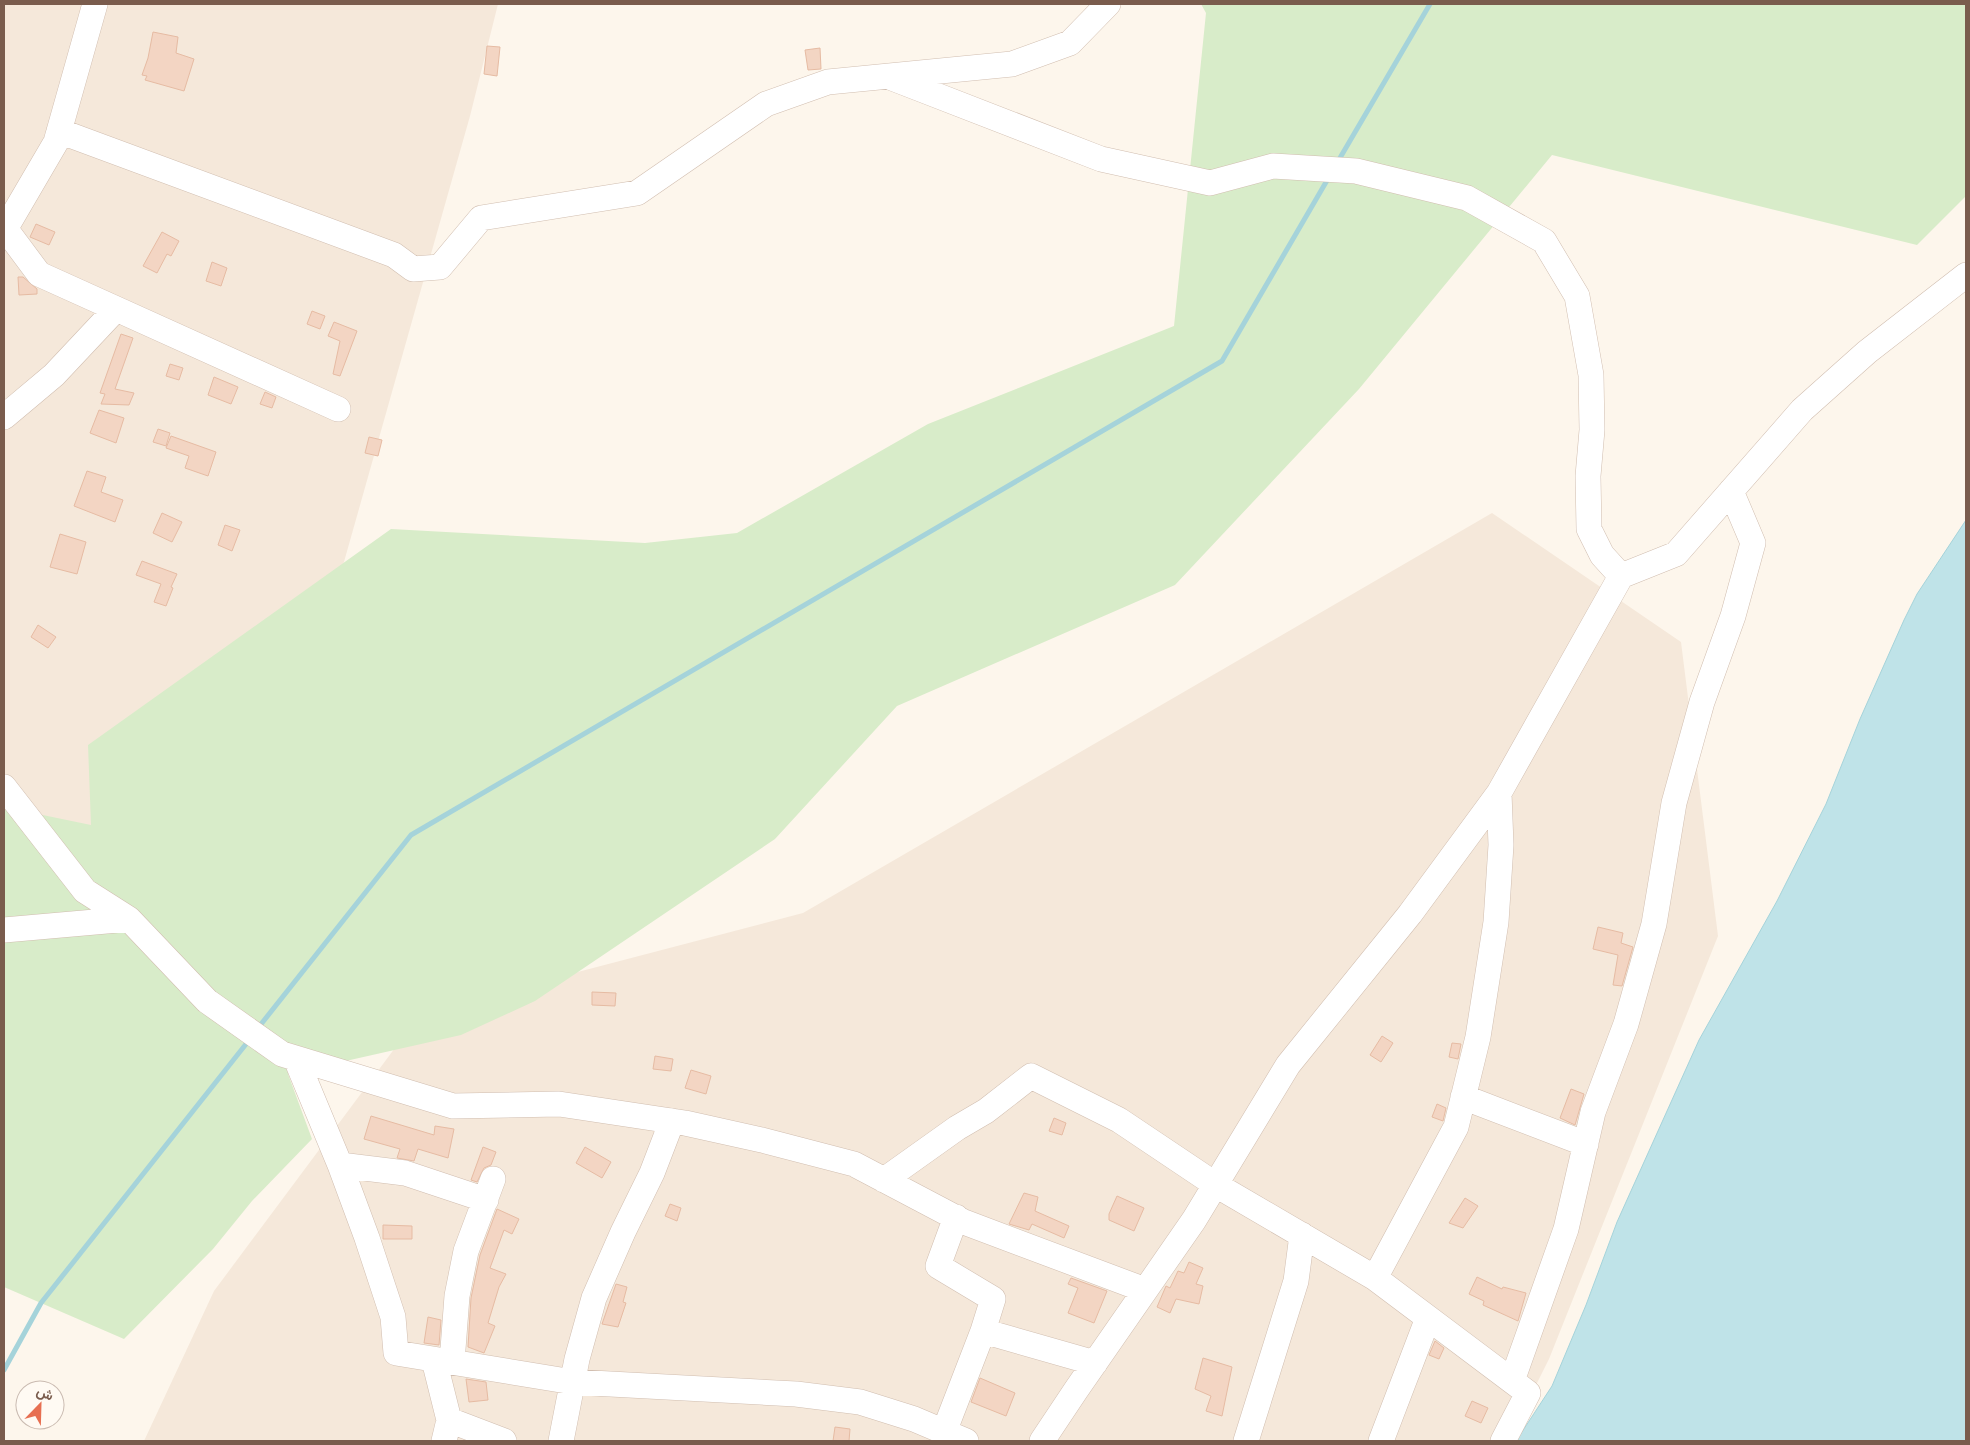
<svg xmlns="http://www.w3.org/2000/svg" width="1970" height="1445" font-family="'Varela Round',Vazirmatn,sans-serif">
<rect width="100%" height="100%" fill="#fdf6ec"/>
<path fill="#f5e8da" d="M4,4H498L470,116L340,576L4,964Z
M1492,513L1681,642L1718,936L1549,1359L1508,1441H144L214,1291L421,1013L803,913Z"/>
<path fill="#d8ecc9" d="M1201,4H1966V196L1917,245L1552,155L1359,389L1175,585L897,706L775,839L535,1001L461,1035L288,1074L312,1139L252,1201L213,1249L124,1339L4,1287V807L91,825L88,745L391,529L645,543L737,533L928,424L1174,326L1206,13Z"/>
<path fill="#bfe3e8" stroke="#a5d3da" d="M1966,520V1441H1516L1552,1386L1586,1305L1617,1222L1699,1040L1777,901L1826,804L1860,719L1904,620L1917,594Z"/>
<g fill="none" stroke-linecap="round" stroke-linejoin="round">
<path stroke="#a5d3da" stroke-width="5" d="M1337,163L1430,4
M258,1028L411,835L1222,361L1329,177
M4,1370L41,1303L250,1039"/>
</g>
<path fill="#f3d5c3" stroke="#e6bba3" d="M153,32L178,37L176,53L194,59L184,91L145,80L147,76L142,75L148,58Z
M487,46L500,47L497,76L484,74Z
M820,48L821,69L808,70L805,50Z
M36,224L55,232L49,245L30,237Z
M162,232L179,241L171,256L167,254L157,273L143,266Z
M212,262L227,268L221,286L206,281Z
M18,277H23L37,289V294L19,295Z
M312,311L325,316L320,329L307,324Z
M334,322L357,331L340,376L333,374L340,341L328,336Z
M121,334L133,338L115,389L134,393L129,405L101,404L105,394L100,393Z
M170,364L183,368L179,380L166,376Z
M214,377L238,387L231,404L208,395Z
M265,392L276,397L272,408L260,404Z
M99,410L124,418L116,443L90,433Z
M158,429L170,433L166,446L153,442Z
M171,436L216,452L208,476L185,468L189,456L166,448Z
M369,437L382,440L378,456L365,453Z
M87,471L106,477L101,492L123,500L115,522L74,506Z
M162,513L182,522L172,542L153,533Z
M225,525L240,530L232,551L218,545Z
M60,534L86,542L77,574L50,567Z
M142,561L177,574L171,587L173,588L166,606L154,602L161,584L136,575Z
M38,625L56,637L48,648L31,637Z
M1598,927L1623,933L1621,943L1633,947L1622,986L1613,985L1618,955L1593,949Z
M592,992L616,993L615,1006L592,1005Z
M1382,1036L1393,1043L1381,1062L1370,1055Z
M1452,1043L1461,1044L1458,1059L1449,1057Z
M655,1056L673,1059L671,1071L653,1069Z
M691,1070L711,1076L706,1094L685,1088Z
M1571,1089L1584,1094L1575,1125L1560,1118Z
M1437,1104L1446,1108L1443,1121L1432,1117Z
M371,1116L434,1135L435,1126L454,1129L448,1158L418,1149L414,1161L397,1158L400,1149L364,1139Z
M1054,1118L1066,1123L1062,1135L1049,1131Z
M483,1147L496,1152L491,1165L484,1168L477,1182L471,1180Z
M585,1147L611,1162L602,1178L576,1163Z
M1024,1193L1038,1197L1035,1211L1069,1226L1064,1238L1032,1224L1029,1230L1009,1224Z
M1117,1196L1144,1208L1134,1231L1109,1220V1214Z
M1465,1198L1478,1206L1463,1228L1449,1223Z
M670,1204L681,1208L677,1221L665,1216Z
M497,1209L519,1219L512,1234L504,1230L490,1268L506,1274L499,1287L488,1323L495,1326L484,1353L468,1347L471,1298L480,1255Z
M383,1225L412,1226V1239H383Z
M1189,1262L1203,1268L1196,1284L1203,1286L1199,1304L1176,1299L1170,1313L1157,1307L1166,1286L1170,1288L1178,1271L1184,1273Z
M1477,1277L1502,1289L1503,1287L1526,1293L1518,1321L1483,1305L1484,1301L1469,1294Z
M1071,1278L1107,1291L1094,1323L1068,1313L1078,1288L1068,1284Z
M616,1284L627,1287L623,1302L626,1303L618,1327L602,1324Z
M428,1317L441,1320L439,1345L424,1343Z
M1435,1341L1444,1348L1439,1359L1429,1355Z
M1203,1358L1232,1367L1222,1416L1206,1411L1211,1396L1195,1389Z
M980,1378L1015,1393L1006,1416L971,1402Z
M466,1379L486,1382L488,1400L469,1402Z
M1472,1401L1488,1408L1481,1423L1465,1416Z
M835,1427L850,1429L849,1441H833Z"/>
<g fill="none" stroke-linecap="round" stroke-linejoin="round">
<g stroke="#d1beb0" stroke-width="26">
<path id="minor" d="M892,78L1101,159L1210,183L1273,166L1356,171L1467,198L1544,241L1577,296L1591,375L1592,430L1588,476L1589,529L1602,555L1621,576
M59,131L394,255L413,269L440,267L481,218L637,193L766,104L828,82L1012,64L1070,43L1108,4
M4,227L39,274L338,409
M4,231L56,142L95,4
M4,417L54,375L116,309
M4,787L85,891L129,919L207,1001L282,1054L453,1106L559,1104L685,1123L762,1140L854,1164L964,1222L1145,1290
M4,930L129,919
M296,1059L340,1165L367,1238L393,1317L396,1353L573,1382L796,1394L860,1402L914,1419L966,1441
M1463,1097L1586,1144
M340,1165L405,1173L486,1200
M884,1180L957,1128L986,1111L1031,1076L1119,1120L1216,1185L1375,1278L1528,1393L1503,1441
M956,1217L938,1266L993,1299L983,1331
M1375,1278L1456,1127L1478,1037L1496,922L1501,845L1499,793
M434,1360L449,1420L444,1441
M452,1362L457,1296L466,1251L493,1179
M1512,1381L1566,1229L1593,1112L1626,1024L1654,924L1674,803L1702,702L1733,616L1753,543L1731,491
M449,1420L504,1441
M944,1432L983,1331L1095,1363
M561,1441L577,1359L594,1298L623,1232L652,1173L672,1121
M1042,1441L1076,1390L1194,1220L1288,1065L1410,914L1499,793L1621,576L1676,554L1802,410L1867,352L1966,275
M1246,1441L1296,1281L1302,1235
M1381,1441L1428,1318"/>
</g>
<use href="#minor" stroke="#fff" stroke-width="25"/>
</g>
<rect width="1970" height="1445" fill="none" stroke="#7a5c4d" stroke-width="10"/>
<g transform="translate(40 1405) rotate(23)"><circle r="24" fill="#fffaf3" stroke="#cabbb1"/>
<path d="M0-4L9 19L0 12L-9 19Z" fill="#e76f51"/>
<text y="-8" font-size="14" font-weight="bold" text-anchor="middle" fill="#7a5c4d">ش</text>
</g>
</svg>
